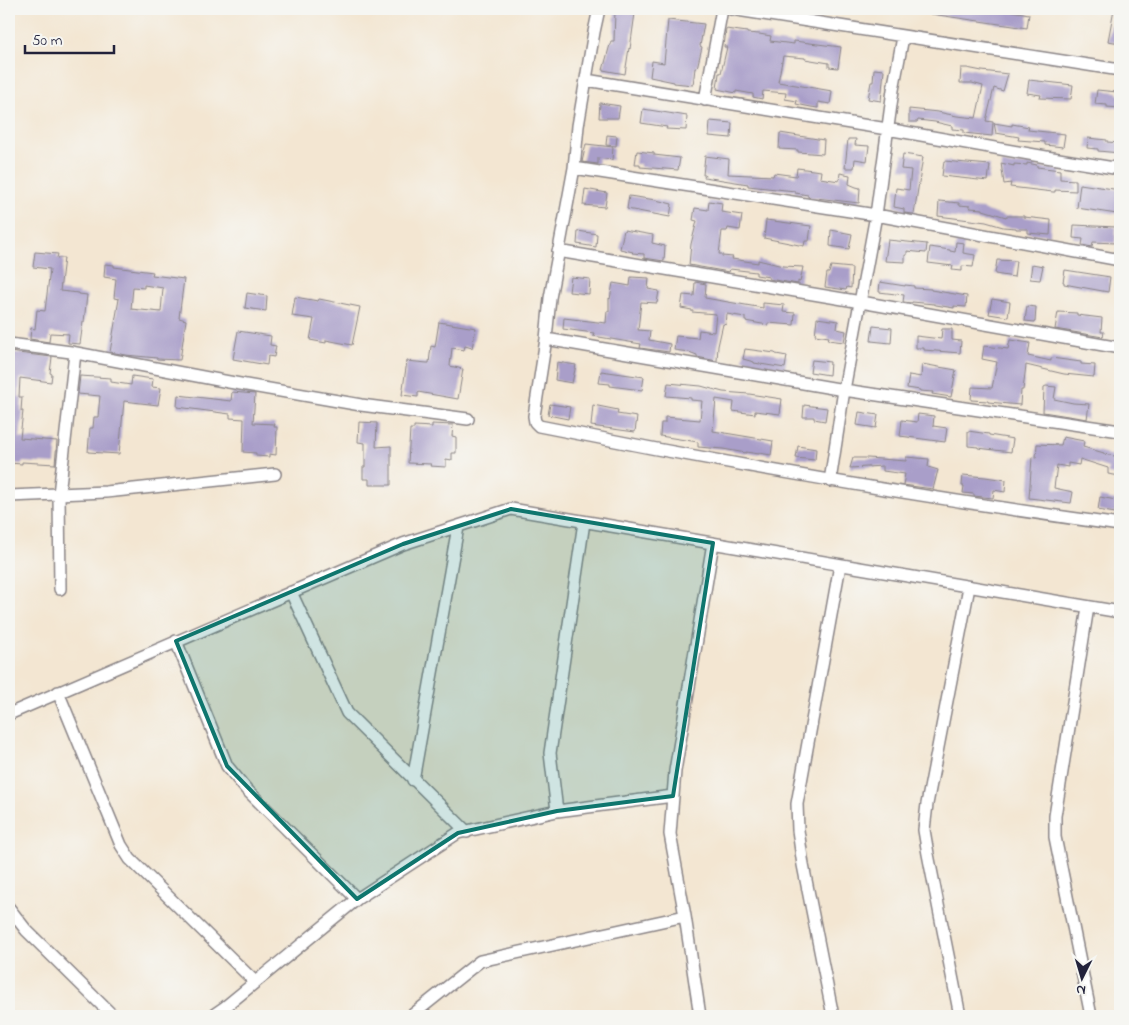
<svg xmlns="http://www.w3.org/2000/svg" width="1129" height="1025" font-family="'Indie Flower',sans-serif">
<rect width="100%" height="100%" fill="#f6f6f2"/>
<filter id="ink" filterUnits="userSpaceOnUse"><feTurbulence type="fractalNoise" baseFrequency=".02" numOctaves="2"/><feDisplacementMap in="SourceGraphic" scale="10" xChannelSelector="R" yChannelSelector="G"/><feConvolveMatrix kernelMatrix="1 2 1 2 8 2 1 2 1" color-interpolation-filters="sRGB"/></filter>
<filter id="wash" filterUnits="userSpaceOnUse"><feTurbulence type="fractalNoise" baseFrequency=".0096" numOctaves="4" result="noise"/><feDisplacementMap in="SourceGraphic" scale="20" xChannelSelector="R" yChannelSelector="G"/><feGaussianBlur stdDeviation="1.12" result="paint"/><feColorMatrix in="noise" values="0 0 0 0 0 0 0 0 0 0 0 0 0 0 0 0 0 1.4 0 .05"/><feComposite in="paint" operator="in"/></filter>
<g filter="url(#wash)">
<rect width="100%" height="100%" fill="#f3e6d2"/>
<g id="blocks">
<path fill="#a99ec9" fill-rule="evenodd" d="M931,9H999L1029,14L1027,28L931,14Z
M1114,9H1120V43L1108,41Z
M615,11L635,13L630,49L629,48L625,74L603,70L611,41H614Z
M668,20L704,24L700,46L702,47L697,68H695L693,85L674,83V82L650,77L652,61L664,63Z
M726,29L747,32V33L759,34L771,36L770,41L794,44V41L841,47L838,68L829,67V63L805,59V58L783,56L778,82L832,91L830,104L818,102V108L811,107L796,104L797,101L785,99L786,93L763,91L762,99L753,97V94L736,91V93L717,89L719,73H721L727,47H724Z
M961,68H967L982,71L1008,74L1003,91L994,88L986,121L993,122L992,136L964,133V130L952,129V126L935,122L918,120L917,122H909V109L938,112L957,116L976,118L983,86L972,83H960Z
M874,69L884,70L881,101L868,99L871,82H873Z
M1029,80L1073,85L1071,99L1040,98L1041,95L1027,93Z
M1097,90L1117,92V94L1120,95V108L1107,107V105L1095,104Z
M600,103L620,106L618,118H599Z
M643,109L687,116L686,130L666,129L667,127L641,123Z
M710,121L732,123L731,138L709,136Z
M994,123L1012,126V124L1029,127L1028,130L1065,134L1063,147L1045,145V142L1018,140L1019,137L996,133Z
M780,133L824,140L823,154L798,152V150L779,149Z
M607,135L617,136L616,146L606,145Z
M1088,138L1107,140V142L1120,143V153L1098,151V149L1087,148Z
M848,139H856L855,145L869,146L867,161L855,159L854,168H845Z
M586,144L613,147L612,160L598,158V164L582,162Z
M637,151L654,153V155L680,158L678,170L640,167V164H635Z
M903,154L923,157L914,214L904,213V209L894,207L896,188L909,190L911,170L901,169Z
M705,156L729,159L728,174L773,176L774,173L796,176L797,168L821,171L820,178L839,181L840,173L850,175L849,184L856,187L860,188L859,203L808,197V195L795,193V191L748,186V184L704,177L705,175H703Z
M944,161L990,165L988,181L942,176Z
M1001,163L1014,166V164L1027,165V163L1037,165V167L1060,170V179L1076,180V191L1055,190V192H1053L1010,187L1011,183L1004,184Z
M1080,184L1120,190V213L1117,212V214L1077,208Z
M585,189L607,193L605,207L583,205Z
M629,196L656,200L672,204L670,217L627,209Z
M709,201L722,203L721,212L742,215L740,230L728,228L727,231H722L719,254H722V256L733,257L732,259L758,263V260L783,266L803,267L800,282L798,281V284L769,279V277L756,275V272L730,269L729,272L689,265L691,244L697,221L693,220L695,208L708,210Z
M939,201L959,203V205L971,206L970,208L983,209V210L1006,217V216H1024V217L1051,220L1050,235L1028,233V229H1016V228L1003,227L986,222L938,216Z
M766,220L811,226L809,241H805L804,246L764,238Z
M1074,225L1116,227L1115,243L1093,242L1092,247L1082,245L1083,239L1073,238Z
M624,230L653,235L652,243L665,246L664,261L644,258V254L632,253L633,252L620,249Z
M831,230L852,234L849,249L830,246Z
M578,231L597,234L596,247L577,244Z
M888,240L927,244L926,253L907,251V255H905V262L885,261Z
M956,242L964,243L963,253L975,255L973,267L962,266V271L952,270L953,266L928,263L930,247L950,250V251L955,252Z
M35,252L58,254L57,258H64L60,291L79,293V294L87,295L84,322H83L80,344L68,343L69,334L50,333L49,342L30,339L31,328L35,329L37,310L45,311L50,269L33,267Z
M997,260L1016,261L1014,277L995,274Z
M105,264L114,265V267L153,272L152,275L184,279L179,318L186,320L180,360L157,359V358L126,355L110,352L119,299L114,298L116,279L104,277ZM144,285L163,288L161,312L131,309L133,287L144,288Z
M1032,264L1043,266L1040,280L1030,279Z
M831,266L852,268L851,288L847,287L846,290L825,287L827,273H829Z
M1065,270L1110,277L1108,292L1064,284V282H1063Z
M571,277L590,279L589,294L569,292Z
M631,277L649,278L648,289L659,291L657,303L641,302L638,330L650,331L649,340L670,344L669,352L640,348L641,344L593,336L594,333L563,329L564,318L606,323L607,311H609V298L610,299L613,283L630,286Z
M695,282L706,284L705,298L763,308V303L784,305L783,312L795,313L794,325L768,323V325L745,321V317L727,314L726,325L723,324L718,346L717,361L697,357V355L689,352L674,350L676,336L698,338L699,330L714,332L716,314L692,312V310L681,308L683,295L694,296Z
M880,282L905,286V285L914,286V288L931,289V290L967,296L966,307L954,306V308L936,305L934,304L912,302V303L903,302L904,295L879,292Z
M247,293L267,296L266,311L245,308Z
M295,297L318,301L319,299L360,307L352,345L326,340V343L310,340L314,319L292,316Z
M992,299L1010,302L1008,317L989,314Z
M1027,306L1036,307L1035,322L1025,321Z
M1058,312L1077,313V315L1102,318L1101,332H1104L1103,337L1055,329Z
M817,318L838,321L837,329L846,331L844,342L828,340L829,337L815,335Z
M439,322L476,328L472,348L465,346L464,350L452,348L450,366L463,369L458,399L418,392V397L402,395L407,361L427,363H429L431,346L435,347Z
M873,326L892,328L891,343L871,341Z
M942,329H952V340L961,341L960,353L924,350V348H916V336L941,339Z
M238,331L271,336L270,345L276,346L274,357L268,356L267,365L233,359Z
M1010,340L1030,343L1028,356L1051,361V358L1081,362V364L1095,365L1094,377L1064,374L1026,365L1023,390H1021L1020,405L988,402V401L971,400L972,387L992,388L997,362L982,359L984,346L1008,349Z
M745,349L775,353L776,354L787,356L785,368L754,363V362L743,359Z
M9,352L52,357L50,373L52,374L51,382L20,378L19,397H22L21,411H23L20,438L57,441L55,464L22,462V464L9,463Z
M812,360L830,362L829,375L810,372Z
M557,362L576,365L572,383L555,380Z
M922,364L956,370L951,397L932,394L933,392L920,391V390L907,388L909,375L921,377Z
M601,371L644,377L642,390L610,386V384L599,383Z
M80,376L111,378V382L131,385L132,376L153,379L152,387L161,388L158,405L124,401L119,454L88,452L90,428H93L94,417H98L100,396L78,394Z
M668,383L701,386L723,392L749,394L782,399L780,414L755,411V414L733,411L734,402L716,399L713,431L773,441L771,455L759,453V454L746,452V453L723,449L698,447V442L660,436L661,423H665V417L700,420L702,401L691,400V398L666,396Z
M1046,386L1056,387L1054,399L1073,403L1089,404L1087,419L1043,412L1044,387Z
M232,392L255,394L253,423L275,424L274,427H277L276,455L269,454V457L256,456V453L243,452L244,419L230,418V414L177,407L178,395L231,401Z
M550,404L570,407L568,419L548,415Z
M593,405L618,410L617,414L637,417L635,432L591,426Z
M804,405L827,408L825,421L814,419V417H803Z
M859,412L878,415L876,428L857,425Z
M918,414L934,416L933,426L947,428L945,442L900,436L902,420L917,422Z
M359,422L377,423L376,447L391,446V485H369V479H363V467H365V443L358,442Z
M432,424L453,425L452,436L456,437V453H452V460L446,459V467L430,466L431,464L408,463L410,429H414V426L432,427Z
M968,431L989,434V435L1013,439L1011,452L978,448V447L968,446Z
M1063,437L1084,441L1083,447L1104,453V454L1120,457V476L1108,474V468L1080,459L1079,465L1068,463V467L1057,465L1054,488L1073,492L1071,503L1029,498L1032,457L1036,458L1037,444L1061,445Z
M798,446L816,449L815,460L796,458Z
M906,457L929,459L928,467L938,470L933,489L903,485L905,474L883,471V466L850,468L853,458H868L906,461Z
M963,475L985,477L1006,480L1005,492L994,490L993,498L974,496V494L963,493L964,486H962Z
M1100,497L1116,500L1115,513L1098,510Z"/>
</g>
</g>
<g filter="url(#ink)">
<use href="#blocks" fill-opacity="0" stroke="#8a8486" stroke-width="1"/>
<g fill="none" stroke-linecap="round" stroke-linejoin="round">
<g stroke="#8a8486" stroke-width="14">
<path id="minor" d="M599,9L594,32L578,126L574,168L550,298L546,339L534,416L535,422L539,426C732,465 926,498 1120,525
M731,9L1120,70
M586,80L887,129L1046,157L1120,169
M705,100L722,9
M574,168L876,215L1120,260
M558,251L861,302L1120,348
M546,339L844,390L1120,431
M9,344L71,352L229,382L361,405L468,419
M830,481L844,390L876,215L893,90L903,37
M9,496L106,492L275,474
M60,589L59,494L75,353
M291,592L347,713L467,832
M1088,607L1055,816V837L1091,1016
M176,641L227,766L246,789L357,899
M58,692L121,845L130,859L255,982
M9,714L403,544L511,509L1120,612
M413,780L458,527
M557,811L550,753L584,522
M9,908L26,930L113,1016
M212,1016L225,1007L357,899L458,833L557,811L673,796
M411,1016L480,961L685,916
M700,1016L685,916L670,834L675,771L713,543
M833,1016L803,865L798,830L797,804L840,565
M960,1016L928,854L924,830L927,804L969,587"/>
</g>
<use href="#minor" stroke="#fff" stroke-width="11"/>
</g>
</g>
<path fill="#0f766e" fill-opacity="0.2" stroke="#0f766e" stroke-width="4" stroke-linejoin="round" d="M511,509L713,543L673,796L557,811L458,833L357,899L227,766L176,641L403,544Z"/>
<rect width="1129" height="1025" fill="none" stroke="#f6f6f2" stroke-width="30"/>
<g transform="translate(1082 978) rotate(185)" stroke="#f6f6f2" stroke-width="4" paint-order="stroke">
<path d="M0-4L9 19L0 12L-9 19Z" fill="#22223b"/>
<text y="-8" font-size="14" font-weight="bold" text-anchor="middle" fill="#22223b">N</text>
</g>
<path d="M25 45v8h89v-8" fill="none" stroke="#22223b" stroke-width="2.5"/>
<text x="32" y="45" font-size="15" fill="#22223b" stroke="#f6f6f2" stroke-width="4" paint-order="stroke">50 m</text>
</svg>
